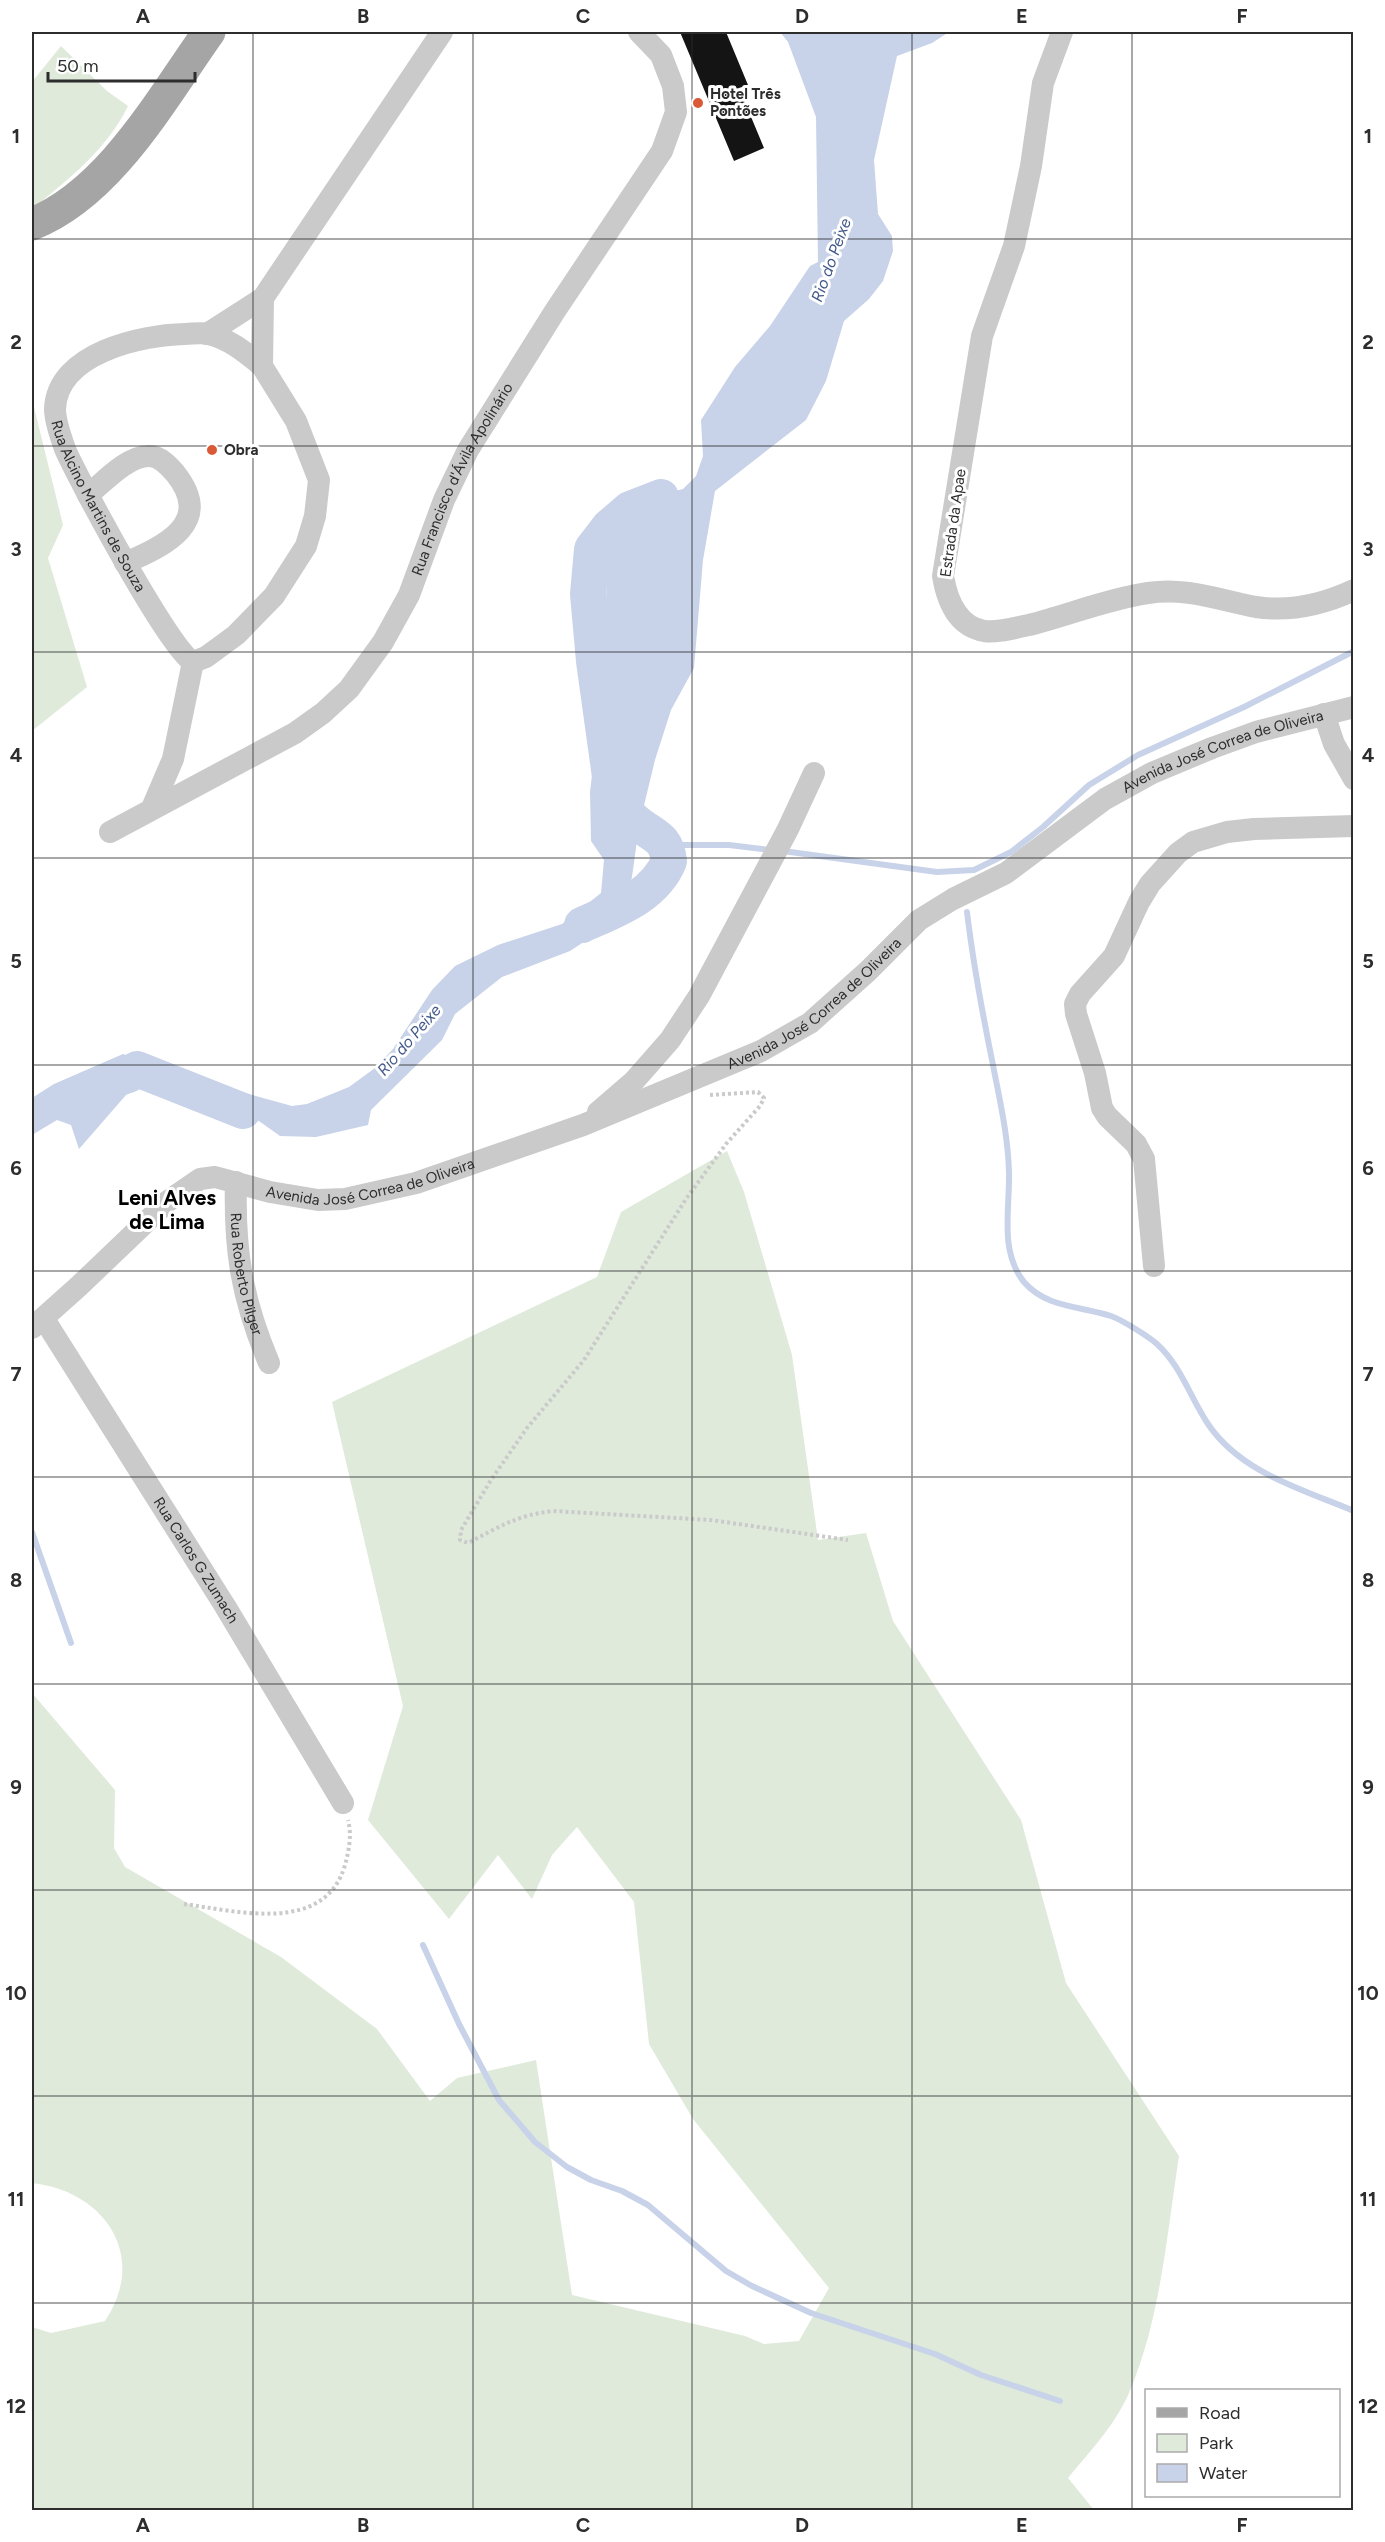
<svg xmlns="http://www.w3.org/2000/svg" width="1385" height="2542" font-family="Figtree,sans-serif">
<rect width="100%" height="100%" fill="#fff"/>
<path fill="#dfeadb" d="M61,46L107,91L128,106C108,148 68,180 32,209V82Z
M32,399L63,525L48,558L87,687L32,731Z
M727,1151L744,1192L792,1355L818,1540L866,1533L893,1621L1021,1820L1066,1983L1179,2156C1167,2233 1161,2315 1131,2388C1118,2422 1091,2450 1068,2478L1094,2510H32V2327L51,2333L105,2321C149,2255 104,2191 32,2183V1693L115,1790L114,1848L125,1867L281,1957L377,2029L430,2101L457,2078L536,2060L572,2295L745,2336L764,2344L799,2341L829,2288L693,2119L649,2044L634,1902L577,1827L552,1855L532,1899L498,1855L449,1919L368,1820L403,1706L332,1402L597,1277L621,1212Z"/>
<path fill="#c8d3e9" d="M780,32H949L932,43L897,56L874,160L878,214L892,236L893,251L883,281L869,299L844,321L826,381L806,420L715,491L703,560L694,668L671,710L655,760L639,826L632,877L622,917L570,951L502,977L455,1014L442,1040L371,1110L368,1125L316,1137L280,1136L249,1114L216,1111L193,1088L177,1082L152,1084L126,1095L79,1149L71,1125L57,1120L32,1135V1098L54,1084L123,1054L238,1091L292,1106L307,1104L349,1087L375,1068L393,1049L432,990L455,966L498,945L562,924L601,893L604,860L591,841L590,792L605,664L607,548L619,514L635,501L683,489L696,476L703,456L701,420L735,367L770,326L810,266L818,262L816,117L788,42Z"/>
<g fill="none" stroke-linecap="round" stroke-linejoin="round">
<path stroke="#c8d3e9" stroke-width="6" d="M666,845H729L770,850
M783,851L937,872L974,870L1011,852L1043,827L1089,785L1138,755L1244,707L1354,651
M967,912C973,962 982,1011 992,1060C999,1097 1008,1134 1009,1172C1010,1208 999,1251 1024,1282C1046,1308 1081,1306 1111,1316C1122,1320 1148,1336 1157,1344C1181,1366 1190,1397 1208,1424C1241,1473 1302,1489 1354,1511
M32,1532L71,1643
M423,1945L459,2024L499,2100L535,2142L567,2167L591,2180L622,2191L648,2205L726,2271L752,2286L811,2313L935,2354L981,2375L1060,2401"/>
<path stroke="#c8d3e9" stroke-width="36" d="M582,925C615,910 654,897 669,861C666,836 654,837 636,822C626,814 618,804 612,791L594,661L588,594L592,549L609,527L630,509L661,497
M128,1075L137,1069L243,1111"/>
</g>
<path fill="#141414" d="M680,32H726L748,85L739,88L764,148L734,161Z"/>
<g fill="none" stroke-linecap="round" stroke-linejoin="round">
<path stroke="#cacaca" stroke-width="4" stroke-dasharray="3 3" stroke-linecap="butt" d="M710,1095L758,1092L764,1098L760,1106L726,1144L686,1199L584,1360L527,1428L491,1480L461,1530L460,1540L468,1543C499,1527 517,1515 553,1511L711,1520L848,1540
M184,1904C236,1911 325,1935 345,1865C349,1850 352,1835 348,1820"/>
<g stroke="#cacaca" stroke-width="22">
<path d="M1062,32L1043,83L1031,166L1014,246L982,336L943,576C947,600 957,626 984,631C998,633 1014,628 1029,625C1069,615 1107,599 1148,593C1186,587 1219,600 1256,607C1289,612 1324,604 1354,590"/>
<path d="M207,334L263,298L442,32"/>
<path id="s1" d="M262,366C246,353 228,338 208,334C201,332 192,334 185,334C141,335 57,353 55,409C55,422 61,437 65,449C78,479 172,654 193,662L206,657L236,635L274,596L306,546L315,516L319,480L296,421L262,366L263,298"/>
<path d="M88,495C104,482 127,456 149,456C160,456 169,466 175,473C214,522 167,545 125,563"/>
<path d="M1324,714L1334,744L1354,779"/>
<path d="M152,808L173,759L193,662"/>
<path id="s2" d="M110,832L295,733L323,713L349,689L383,642L409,595L444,500L468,450L555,311L662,151L676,112L673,86L661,55L639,32"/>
<path d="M598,1112L634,1081L670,1040L699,996L788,829L814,773"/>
<path id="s3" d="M236,1182C234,1251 242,1299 269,1363"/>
<path d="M1154,1266L1144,1159L1136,1144L1107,1116L1102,1108L1095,1073L1076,1014L1075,1004L1080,994L1114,956L1139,902L1150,884L1178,853L1193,842L1227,832L1254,829L1354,826"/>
<path id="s4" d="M44,1319L225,1606L343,1803"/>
<path id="s5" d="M32,1328L79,1286L168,1201L200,1179L215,1177L270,1192L318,1200L345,1199L416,1183L583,1125L761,1051L810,1023L868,971L919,920L953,899L1006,873L1105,799L1152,773L1212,748L1256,732L1354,707"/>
</g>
<path stroke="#a5a5a5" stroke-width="33" d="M32,224C110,193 162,98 209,32"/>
</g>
<path fill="none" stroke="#2d2d2d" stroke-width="1.5" stroke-opacity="0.55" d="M253,32V2510M473,32V2510M692,32V2510M912,32V2510M1132,32V2510M32,239H1354M32,446H1354M32,652H1354M32,858H1354M32,1065H1354M32,1271H1354M32,1477H1354M32,1684H1354M32,1890H1354M32,2096H1354M32,2303H1354"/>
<g fill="#da5a38" stroke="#fff" stroke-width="2">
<circle cx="698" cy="103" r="6"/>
<circle cx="212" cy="450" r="6"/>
</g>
<g text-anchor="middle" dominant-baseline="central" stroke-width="6" stroke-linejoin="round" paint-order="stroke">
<g font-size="15" font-weight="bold" fill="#2d2d2d" stroke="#fff" text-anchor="start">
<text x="710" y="94">Hotel Três<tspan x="710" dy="17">Pontões</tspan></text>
<text x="224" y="450">Obra</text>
</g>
<g font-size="15" fill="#2d2d2d" stroke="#fff">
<text stroke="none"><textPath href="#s2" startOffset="519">Rua Francisco d'Ávila Apolinário</textPath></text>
<text stroke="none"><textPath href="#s1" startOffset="357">Rua Alcino Martins de Souza</textPath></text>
<text transform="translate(953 523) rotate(-82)">Estrada da Apae</text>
<text stroke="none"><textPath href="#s5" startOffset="1372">Avenida José Correa de Oliveira</textPath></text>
<text stroke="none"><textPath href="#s5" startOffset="886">Avenida José Correa de Oliveira</textPath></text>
<text stroke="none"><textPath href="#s5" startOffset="400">Avenida José Correa de Oliveira</textPath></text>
<text stroke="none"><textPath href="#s3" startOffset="93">Rua Roberto Pilger</textPath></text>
<text stroke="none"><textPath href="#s4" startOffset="285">Rua Carlos G Zumach</textPath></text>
</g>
<g font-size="16" font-style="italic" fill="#405889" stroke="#fff">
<text transform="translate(831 260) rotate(-70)">Rio do Peixe</text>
<text transform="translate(409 1040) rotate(-49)">Rio do Peixe</text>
</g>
<g font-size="21" font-weight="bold" fill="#000" stroke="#fff">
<text x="167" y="1197">Leni Alves<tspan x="167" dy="24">de Lima</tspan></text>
</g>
</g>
<rect width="1385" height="2542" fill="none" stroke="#ffffff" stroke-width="66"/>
<rect x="1145" y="2389" width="195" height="108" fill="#ffffff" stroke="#ababab" stroke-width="1.5"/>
<rect x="1157" y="2408" width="30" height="9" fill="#a5a5a5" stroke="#ababab" stroke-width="1.5"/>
<text x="1199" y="2419" font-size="18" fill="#2d2d2d">Road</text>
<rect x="1157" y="2434" width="30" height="18" fill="#dfeadb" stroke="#ababab" stroke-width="1.5"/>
<text x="1199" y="2449" font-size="18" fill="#2d2d2d">Park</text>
<rect x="1157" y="2464" width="30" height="18" fill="#c8d3e9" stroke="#ababab" stroke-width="1.5"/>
<text x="1199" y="2479" font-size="18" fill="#2d2d2d">Water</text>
<path d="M48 72v9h147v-9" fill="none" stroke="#2d2d2d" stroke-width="3"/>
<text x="57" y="72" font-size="18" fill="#2d2d2d" stroke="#ffffff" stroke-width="4.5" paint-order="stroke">50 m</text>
<rect x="33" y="33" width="1319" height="2476" fill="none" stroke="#2d2d2d" stroke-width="2"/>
<g font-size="20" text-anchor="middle" font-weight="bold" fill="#2d2d2d">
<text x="143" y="23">A</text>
<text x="363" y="23">B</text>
<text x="583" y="23">C</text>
<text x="802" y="23">D</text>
<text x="1022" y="23">E</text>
<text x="1242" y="23">F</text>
<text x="16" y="143">1</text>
<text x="1368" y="143">1</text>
<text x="16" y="349">2</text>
<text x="1368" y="349">2</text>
<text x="16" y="556">3</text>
<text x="1368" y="556">3</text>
<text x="16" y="762">4</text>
<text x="1368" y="762">4</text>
<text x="16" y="968">5</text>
<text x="1368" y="968">5</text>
<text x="16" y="1175">6</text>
<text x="1368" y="1175">6</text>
<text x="16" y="1381">7</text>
<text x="1368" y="1381">7</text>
<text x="16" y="1587">8</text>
<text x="1368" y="1587">8</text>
<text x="16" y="1794">9</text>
<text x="1368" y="1794">9</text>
<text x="16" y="2000">10</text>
<text x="1368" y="2000">10</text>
<text x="16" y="2206">11</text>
<text x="1368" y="2206">11</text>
<text x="16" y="2413">12</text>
<text x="1368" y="2413">12</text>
<text x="143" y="2532">A</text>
<text x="363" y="2532">B</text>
<text x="583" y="2532">C</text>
<text x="802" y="2532">D</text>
<text x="1022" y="2532">E</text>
<text x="1242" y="2532">F</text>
</g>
</svg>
